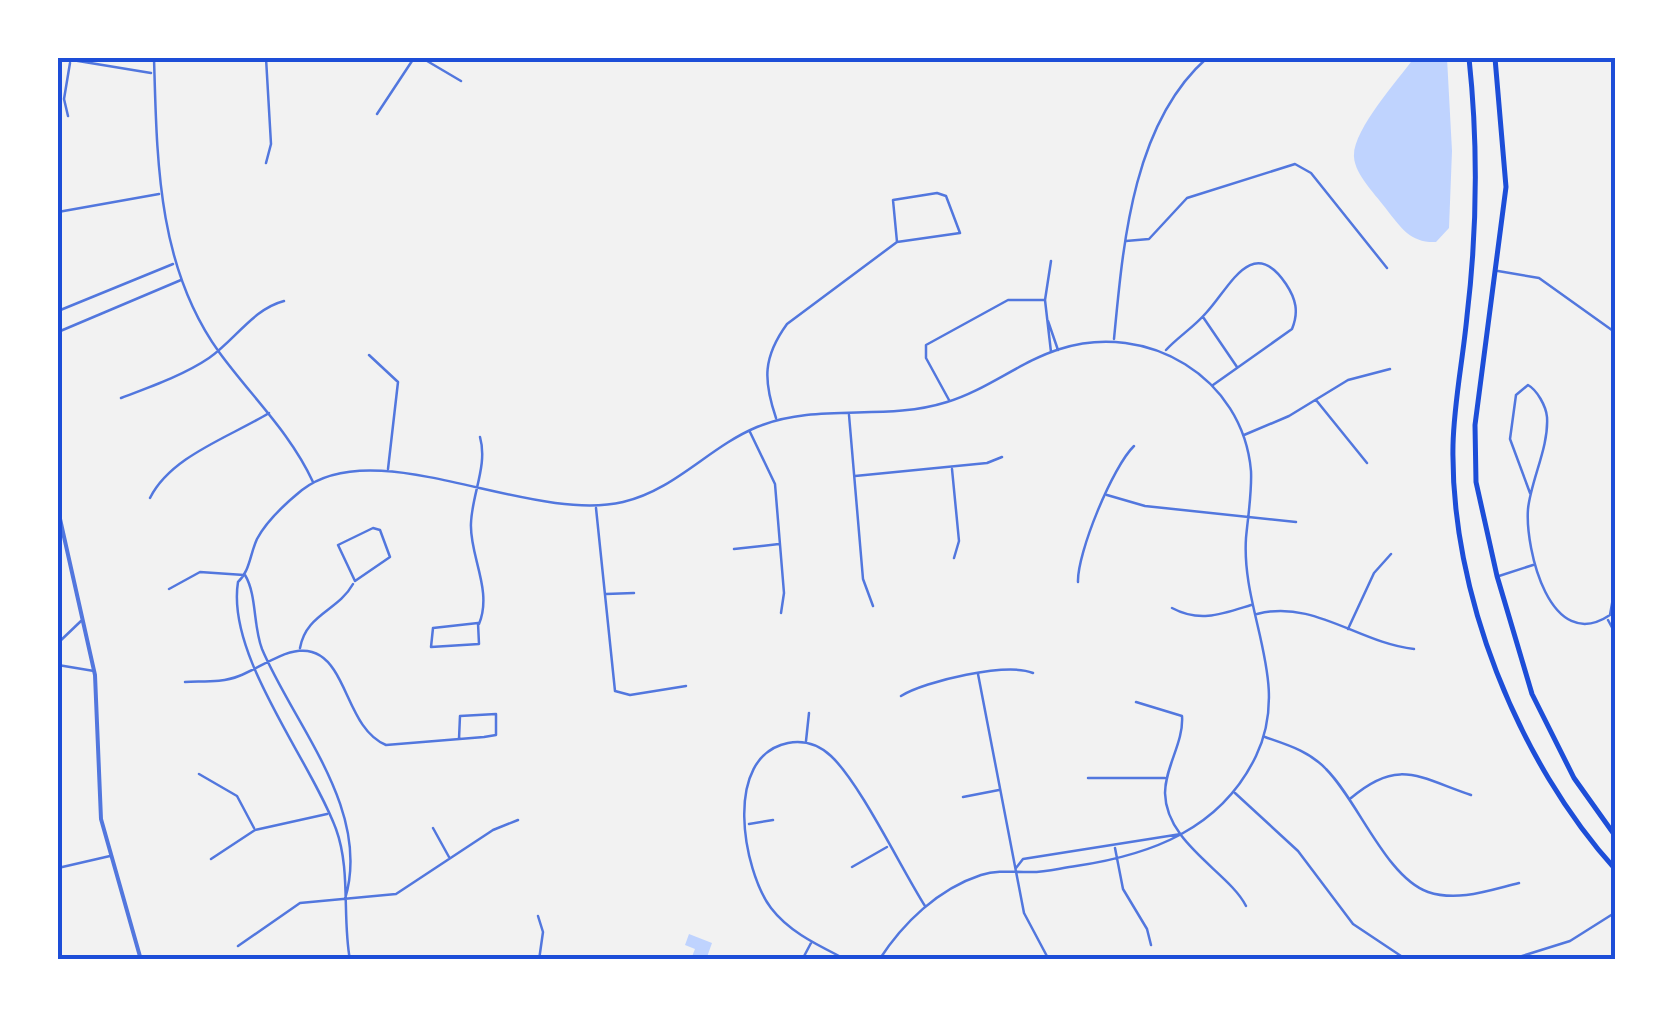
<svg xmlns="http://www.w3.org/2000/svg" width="1673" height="1017" font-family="'Times New Roman',serif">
<rect width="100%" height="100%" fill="#f2f2f2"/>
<path fill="#bfd3fe" d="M1414,58H1447L1452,151L1449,228L1436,242C1411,243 1402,229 1387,210C1377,196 1355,175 1354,157C1352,131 1398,80 1414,58Z
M689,934L712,943L707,957L713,959H691L695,949L685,945Z"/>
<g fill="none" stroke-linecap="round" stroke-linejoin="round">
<path stroke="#5277de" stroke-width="2.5" d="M60,58L151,73
M154,58C157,159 157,266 219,352C251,396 290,432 313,482
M422,58L461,81
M377,114L414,58
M68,116L64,99L70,63
M266,163L271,144L266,58
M937,193L946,196L960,233L897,242L893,200Z
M58,212L159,194
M1126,241L1149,239L1187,198L1295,164L1311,173L1387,268
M1498,271L1539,278L1616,333
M58,311L173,264
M1203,317L1237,367
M1048,321L1058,350
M58,332L181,280
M1114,339C1123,246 1132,124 1207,58
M1166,350C1178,337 1194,327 1206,313C1229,289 1252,233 1286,284C1296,299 1299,312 1292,329L1213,385
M1051,352L1045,300L1051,261
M369,355L398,382L388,469
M121,398C150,387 184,375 209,358C235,340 253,309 284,301
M949,400L926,358V345L1008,300H1045
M1316,400L1367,463
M849,415L863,579L873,606
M776,418C763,380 763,357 787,324L897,242
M750,432L775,484L784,593L781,613
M1244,435L1289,416L1348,380L1390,369
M952,469L959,541L954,558
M855,476L987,463L1002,457
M1530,493L1510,439L1516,395L1528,385C1537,390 1546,406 1547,417C1549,447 1531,480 1528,509C1525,549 1550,655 1610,615L1616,581
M1107,495L1145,506L1296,522
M150,498C171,456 230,437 269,413
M596,508L615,691L630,695L686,686
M373,528L380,530L390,557L355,581L338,545Z
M734,549L779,544
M245,575C257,595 253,626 262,649C294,725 372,810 345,899
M1499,576L1533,565
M1078,582C1077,553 1113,466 1134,446
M169,589L200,572L244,575
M606,594L634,593
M1172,608C1200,623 1222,614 1251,605
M1257,614C1313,599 1359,643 1414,649
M1608,620L1616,635
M478,623L479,644L431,647L433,628Z
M479,624C493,590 469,555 471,523C472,494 488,465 480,437
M1348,629L1374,573L1391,554
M58,643L81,621
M300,648C306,614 338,611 353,584
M58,665L94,671
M978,674L1024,913L1049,960
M185,682C202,681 222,683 239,676C270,664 308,629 334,670C350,694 357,733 386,745L484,737L496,735V714L460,716L459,739
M901,696C925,681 1007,662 1033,673
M1136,702L1182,716C1184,742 1165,767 1165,793C1166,844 1229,872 1246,906
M1265,737C1288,745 1309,751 1326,769C1358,801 1386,877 1428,892C1458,902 1490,890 1519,883
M806,741L809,713
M199,774L237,796L254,828
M1088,778H1165
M1235,793L1298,851L1353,924L1407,960
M963,797L999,790
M1351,798C1398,758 1418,777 1471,795
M749,824L773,820
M433,828L449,857
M1115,848L1123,889L1147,929L1151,945
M211,859L255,830L327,814
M852,867L887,847
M58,868L110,856
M1016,868L1023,859L1181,834
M538,916L543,932L539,960
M238,946L300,903L396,894L493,830L518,820
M350,960C342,918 351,870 336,829C310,759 226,656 238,582C250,571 250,554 257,539C267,520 286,503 302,490C377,432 529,524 623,502C675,490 709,447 757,427C818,402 884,422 947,402C987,390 1021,361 1060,349C1147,321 1243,377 1251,471C1252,493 1248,516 1246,538C1241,614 1292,681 1256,756C1221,829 1151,855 1076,866C1060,868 1043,873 1028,872C1012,872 998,870 981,875C938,889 903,923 879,960
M802,960L811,943
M847,960C820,946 790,933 771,908C743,871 722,756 788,743C804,740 819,745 831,756C860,783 901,868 925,906
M1509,960L1570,941L1616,912"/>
<path stroke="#5277de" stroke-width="4" d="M58,510L95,675L101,819L141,960"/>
<path stroke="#1d4ed8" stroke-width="5" d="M1469,58C1478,142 1477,232 1467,316C1463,359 1454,402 1453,445C1450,592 1518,762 1616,870
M1495,58L1506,187L1475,425L1476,482L1497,576L1532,694L1574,778L1616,837"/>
</g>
<rect width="1673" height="1017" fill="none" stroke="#ffffff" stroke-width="120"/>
<rect x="60" y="60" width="1553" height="897" fill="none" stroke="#1d4ed8" stroke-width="4"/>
</svg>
